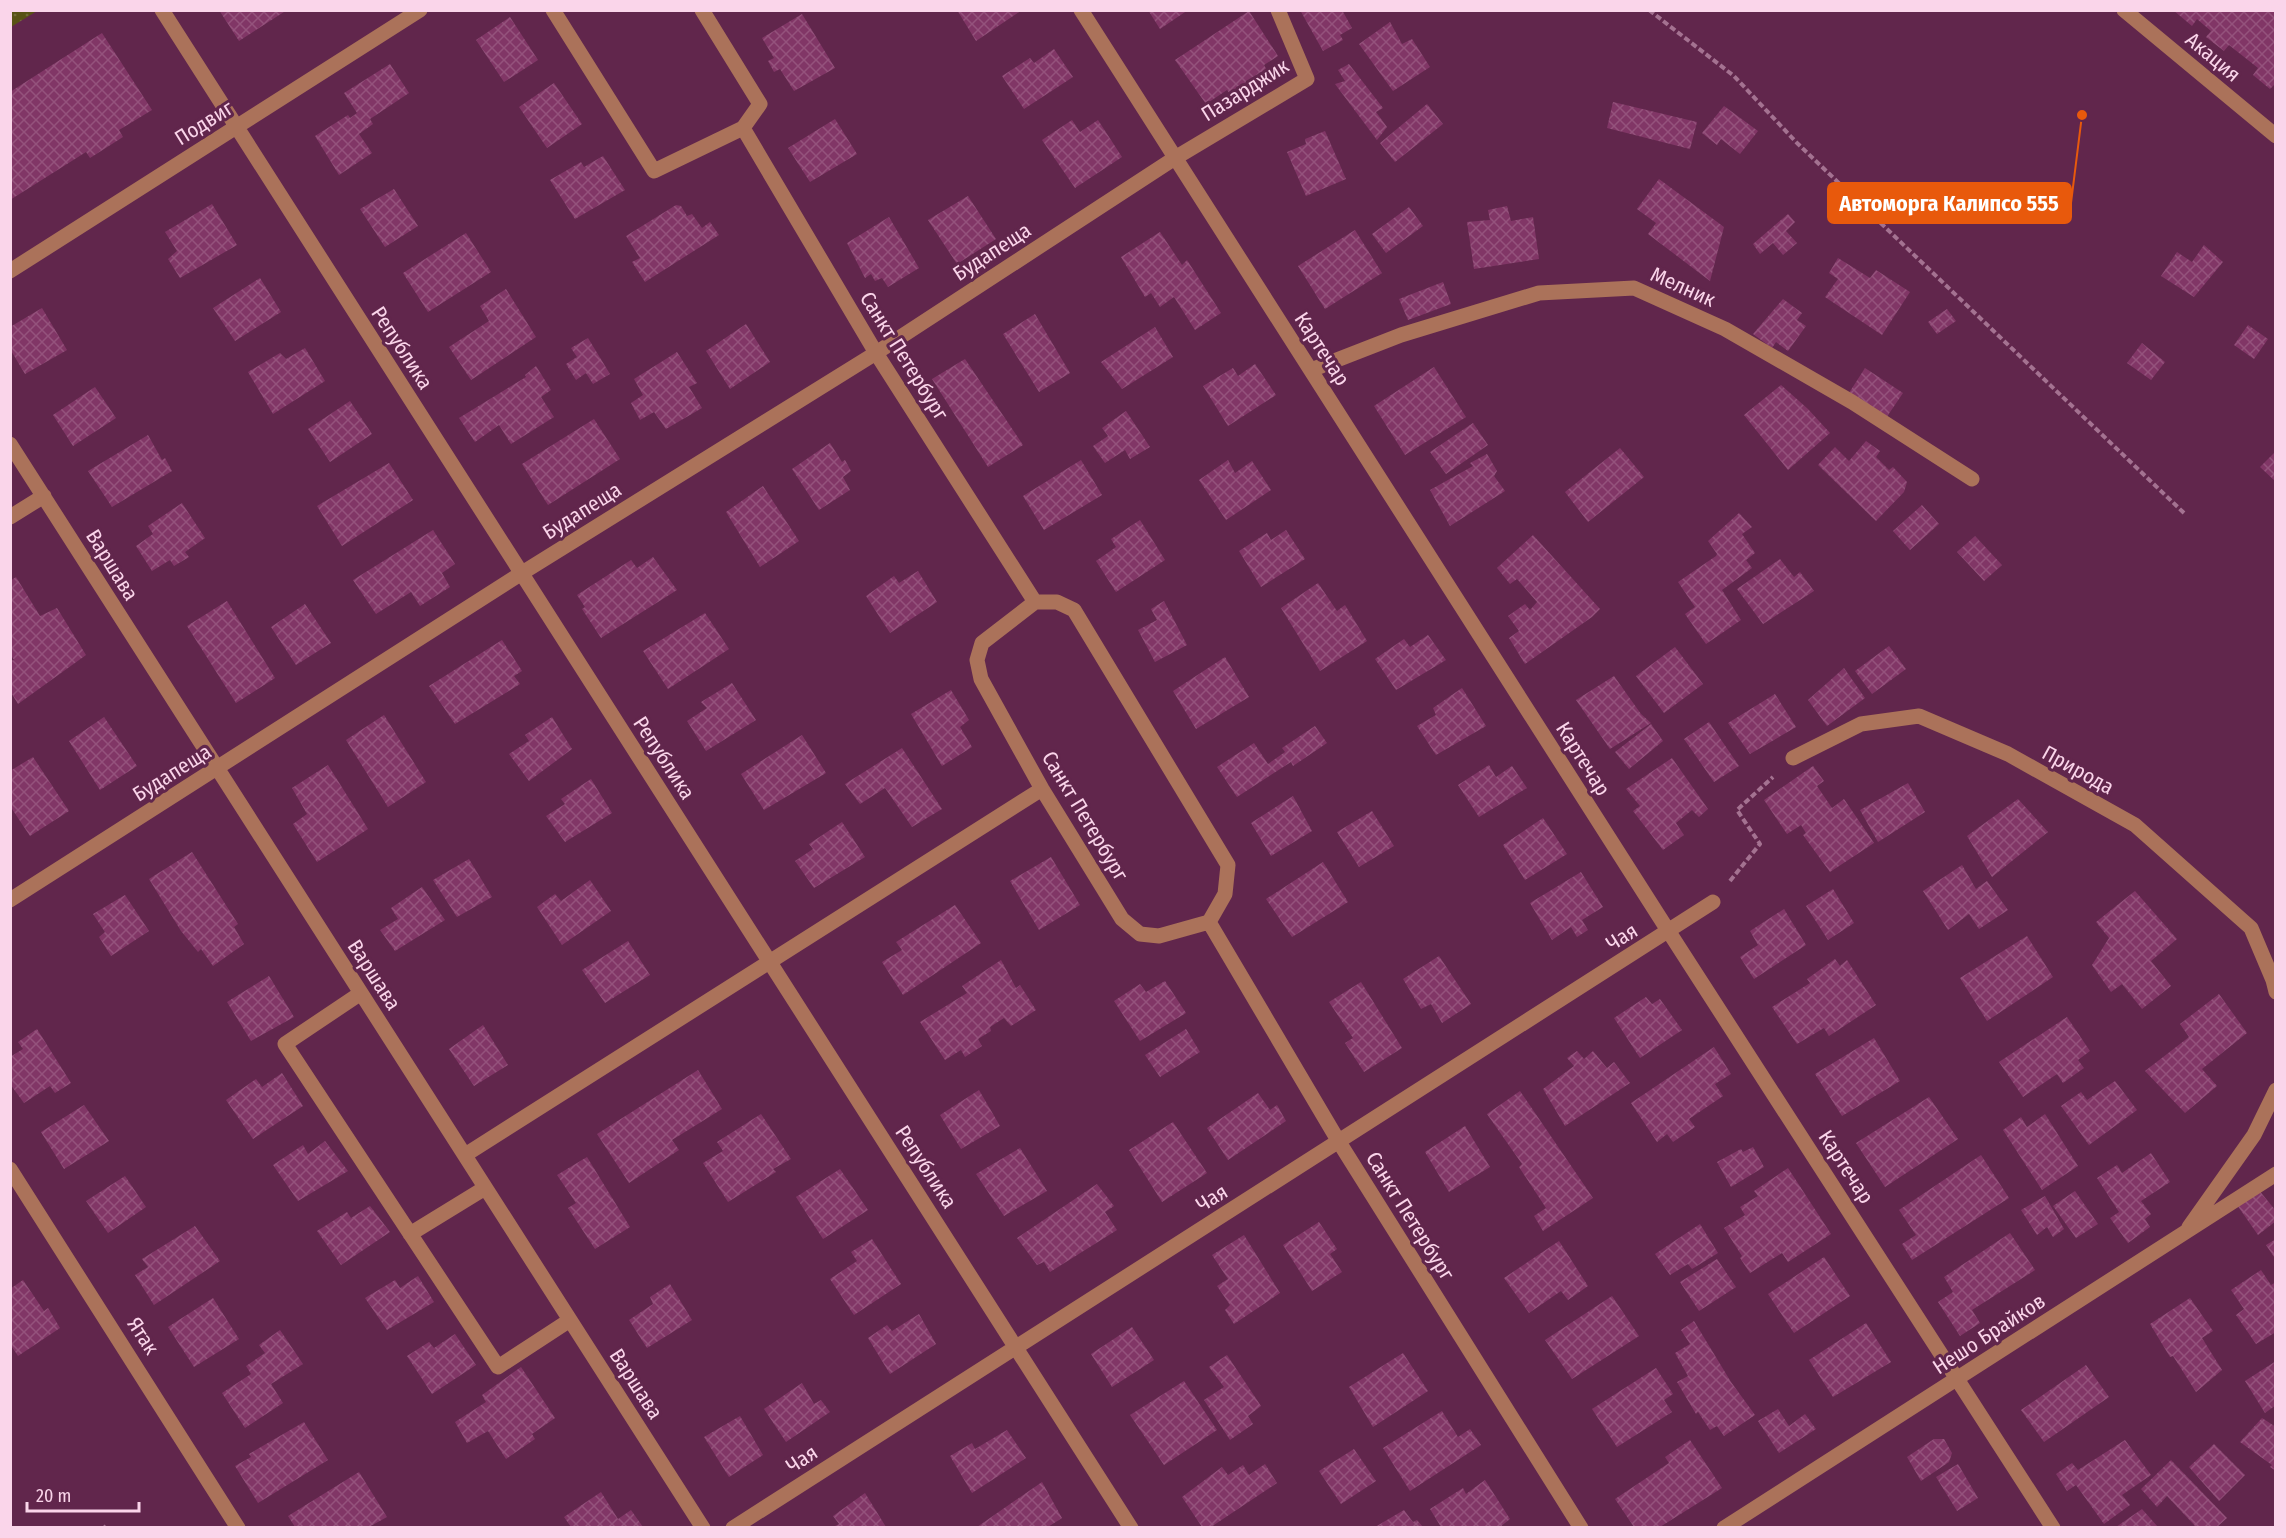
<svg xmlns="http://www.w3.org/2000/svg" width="2286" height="1538" font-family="'Fira Sans Condensed',sans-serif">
<defs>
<pattern id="grass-dots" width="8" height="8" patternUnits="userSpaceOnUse" patternTransform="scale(1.5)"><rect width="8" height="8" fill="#585215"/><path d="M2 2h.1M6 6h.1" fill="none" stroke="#716a37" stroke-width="1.8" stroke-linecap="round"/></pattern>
<pattern id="building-cross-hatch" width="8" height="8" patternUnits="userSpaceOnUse" patternTransform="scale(1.5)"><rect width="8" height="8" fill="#813666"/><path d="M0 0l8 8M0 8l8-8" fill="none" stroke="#94527c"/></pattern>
</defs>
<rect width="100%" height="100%" fill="#61264c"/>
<path fill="url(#grass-dots)" d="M11,10H37V11L11,27Z"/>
<path fill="url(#building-cross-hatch)" d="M219,10H287L239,41Z
M957,10H1022L976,41Z
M1148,10H1188L1160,29Z
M1300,10H1342L1352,28L1340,35L1343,40L1323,51Z
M2173,10H2276V83L2270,89L2253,75L2258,68L2229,45L2224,51L2206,37L2211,31L2197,19L2192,26Z
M1249,11L1278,56L1264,65L1272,79L1236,102L1227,90L1206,104L1175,60Z
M802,14L835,68L794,91L780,69L774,72L768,61L774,58L762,38Z
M510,17L538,60L504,82L476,40Z
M1390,22L1402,44L1412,39L1430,67L1393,91L1359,44Z
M102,33L152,110L119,130L123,137L90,158L86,152L10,200V92Z
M1054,49L1073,77L1024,109L1002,76L1030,58L1034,63Z
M390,64L409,93L370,119L373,124L359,134L372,153L339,175L315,136L348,115L350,118L357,113L344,93Z
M1349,64L1383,108L1376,112L1387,127L1377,140L1335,84L1345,81L1338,70Z
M554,83L582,124L547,148L519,107Z
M1613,102L1697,122L1690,149L1607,128Z
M1427,104L1443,124L1395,162L1380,143Z
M1724,106L1758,131L1740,154L1721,139L1717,145L1702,133Z
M835,119L857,154L810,182L788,148Z
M1072,120L1080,132L1098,120L1122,157L1075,188L1042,140Z
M1325,131L1346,179L1306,196L1287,152L1306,144L1305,139Z
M603,156L625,190L575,219L550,180L581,162L584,167Z
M1659,179L1724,227L1710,281L1648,234L1656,223L1637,209Z
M394,189L418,226L385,247L360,209Z
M968,196L996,239L957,264L928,220Z
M212,204L237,245L180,278L168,259L177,251L165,232Z
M676,205L681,206L687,216L692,214L702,228L710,222L719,235L645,282L632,262L640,258L626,236Z
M1507,206L1511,221L1533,217L1539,259L1474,269L1467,222L1490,220L1488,210Z
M1409,207L1423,226L1386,253L1372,234Z
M1788,214L1795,222L1786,231L1797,243L1783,255L1773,243L1760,254L1753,244Z
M889,217L919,268L888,287L882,278L875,281L871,274L865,278L847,243Z
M1355,230L1382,273L1325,309L1298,266Z
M1160,232L1182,265L1187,260L1221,313L1195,330L1174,297L1160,307L1151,293L1145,297L1121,257Z
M466,233L491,272L428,312L403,273Z
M2204,245L2223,262L2194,297L2161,276L2177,252L2192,262Z
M1838,258L1870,278L1876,270L1910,292L1882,335L1825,297L1838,279L1829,273Z
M260,278L281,312L235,341L213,308Z
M1443,282L1451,304L1408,320L1399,299Z
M506,289L536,337L471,380L449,347L489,321L480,306Z
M1783,299L1802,313L1797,320L1806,326L1788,351L1776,342L1772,348L1753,334Z
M42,308L67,350L25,374L10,349V327Z
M1947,309L1956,321L1937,334L1928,322Z
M1035,314L1070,373L1039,392L1003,334Z
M746,324L770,362L730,389L706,351Z
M2248,325L2268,339L2254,359L2234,345Z
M1155,327L1173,357L1122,389L1101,362Z
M588,338L610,374L593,384L586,373L576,380L566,364L577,357L571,348Z
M2142,343L2165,362L2151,380L2127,363Z
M305,348L325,381L273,414L248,372L280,353L286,359Z
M677,352L697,383L689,387L702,408L666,429L654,412L640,420L631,403L643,395L634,379Z
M965,359L1023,445L988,467L932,379Z
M1255,364L1276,395L1228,426L1203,386L1233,368L1238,376Z
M536,366L551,390L541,397L554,417L511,444L499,425L475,442L459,418L526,377L525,375Z
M1434,367L1466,417L1405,455L1374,406Z
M1865,368L1903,393L1884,421L1847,396Z
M1781,385L1808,409L1830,433L1788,470L1744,415Z
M95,387L116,418L73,446L53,415Z
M350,401L372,434L330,462L308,429Z
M1126,411L1150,447L1130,459L1125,450L1105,463L1093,446L1108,436L1102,428Z
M594,419L620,459L548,505L522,464Z
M1473,423L1488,445L1446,474L1430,452Z
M148,435L162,460L165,458L172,471L112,507L88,471Z
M1866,441L1880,451L1876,457L1889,470L1893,467L1907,482L1904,492L1876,521L1818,465L1835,447L1849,461Z
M830,443L842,462L845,460L851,471L843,477L850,490L819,510L792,469Z
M1620,448L1644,477L1588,522L1565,492Z
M2276,451V482L2260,467Z
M1487,454L1497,471L1494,476L1505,491L1450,526L1430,490L1473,466L1470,463Z
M1081,460L1102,495L1044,530L1023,496Z
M1228,460L1235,473L1252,461L1271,490L1226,520L1199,480Z
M389,463L413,500L342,546L317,506Z
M763,486L799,541L760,567L726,512Z
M182,503L205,538L185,552L189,557L174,566L170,560L152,571L136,546L153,534L148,526Z
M1922,505L1939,524L1910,550L1893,531Z
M1739,513L1752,527L1742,534L1755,553L1746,560L1752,568L1722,590L1741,620L1706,644L1685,614L1695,607L1678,582L1716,556L1717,554L1708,541Z
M1140,520L1165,560L1116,592L1096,561L1116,547L1111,539Z
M433,530L455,564L442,573L450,587L420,606L411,592L376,614L353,580Z
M1286,530L1305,559L1261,587L1239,551L1267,533L1271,540Z
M1533,535L1600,609L1592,617L1525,664L1509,638L1519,631L1508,616L1525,604L1530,610L1537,602L1517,579L1510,584L1497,568Z
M1975,536L2002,565L1984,581L1957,552Z
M653,557L677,590L601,638L582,609L585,607L577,595L631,560L637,568Z
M1780,559L1794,577L1800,572L1814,591L1763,624L1737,589Z
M918,571L937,602L890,633L866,596L894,576L899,583Z
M16,577L40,616L57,608L86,655L18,704L10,691V661L14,660L10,654V581Z
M1318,583L1337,611L1345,605L1367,641L1320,671L1281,608Z
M227,601L275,678L236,703L187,626Z
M1164,601L1187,645L1155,662L1138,630L1157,620L1151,609Z
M305,604L331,643L296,665L271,627Z
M705,613L729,649L668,689L643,651Z
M1428,635L1446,660L1396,690L1375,659L1404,639L1410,647Z
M502,640L522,671L514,676L520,684L455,724L429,686Z
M1889,646L1906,669L1872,694L1855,671Z
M1675,647L1703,684L1664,713L1636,676Z
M1225,657L1249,697L1196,729L1173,691Z
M1844,668L1865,698L1827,726L1808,700Z
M1614,676L1641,714L1651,723L1610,749L1576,700Z
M732,683L756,720L706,751L687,721L707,708L701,702Z
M1462,688L1486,726L1436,755L1417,726L1436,715L1433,708Z
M951,690L969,720L960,727L972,747L942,766L911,714Z
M1775,694L1796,727L1750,754L1728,723Z
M384,715L426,782L388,807L346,740Z
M104,717L137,766L100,790L69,741Z
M552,717L572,749L529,781L509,754L529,741L525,735Z
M1709,722L1739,766L1714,782L1684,739Z
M1651,724L1663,741L1629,769L1615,752Z
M1315,726L1327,743L1293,766L1291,762L1237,797L1217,767L1254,743L1268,764L1285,752L1282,748Z
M802,735L826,773L764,810L741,774Z
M902,748L942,809L912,827L885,788L860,804L845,784Z
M33,757L69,811L30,836L10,806V771Z
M1672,758L1708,809L1699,817L1692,810L1676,823L1684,835L1663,850L1633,811L1640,806L1626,789Z
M328,765L368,829L317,862L293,824L307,814L292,788Z
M1489,765L1496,777L1512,766L1527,788L1479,817L1458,785Z
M1813,766L1824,781L1817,786L1832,808L1844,799L1874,843L1830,872L1803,835L1806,833L1801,825L1787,834L1764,800Z
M591,779L612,813L565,842L546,816L565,804L561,799Z
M1908,783L1925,812L1878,842L1860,810Z
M1293,796L1312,831L1271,856L1251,823Z
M2018,799L2048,832L1992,877L1967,836Z
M1372,811L1394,846L1359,867L1337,832Z
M1543,818L1567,854L1525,880L1503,845Z
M842,822L865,857L814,888L795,861L813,849L809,844Z
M192,852L238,924L234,927L244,944L213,966L201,949L198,952L181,931L149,879Z
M1051,857L1080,905L1039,930L1010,881Z
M469,859L492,897L457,917L433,880Z
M1323,862L1348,902L1292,937L1266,899Z
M1962,865L1976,889L1987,881L2008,910L1979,929L1969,914L1948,930L1923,891Z
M1581,872L1603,907L1582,920L1588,930L1577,937L1571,927L1552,940L1530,903Z
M590,880L611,911L562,945L537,907L555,894L561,901Z
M422,887L445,920L395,951L380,930L398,919L391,908Z
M1833,889L1854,923L1828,940L1806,906Z
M2135,891L2177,939L2151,961L2171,986L2142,1009L2122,984L2111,992L2092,965L2109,938L2096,922Z
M125,895L149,931L111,956L99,937L105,932L93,914Z
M955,905L981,943L903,995L882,962L902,950L896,942Z
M1784,909L1806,945L1754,979L1740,957L1758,945L1750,931Z
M2027,936L2053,977L1987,1021L1960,978Z
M628,941L650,975L605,1003L582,970Z
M1439,956L1471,1004L1442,1023L1431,1004L1421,1009L1403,979Z
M1835,959L1840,966L1847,960L1876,1005L1829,1036L1824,1028L1797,1044L1772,1007L1810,983L1807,979Z
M1001,960L1016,988L1020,985L1036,1010L1011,1026L1004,1018L990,1027L991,1031L978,1039L982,1046L965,1057L961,1050L945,1060L920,1022L967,993L962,986Z
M269,976L294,1017L251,1041L227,1002Z
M1165,981L1186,1013L1140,1041L1114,1001L1140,984L1146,992Z
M1361,982L1402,1048L1364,1072L1345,1043L1353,1038L1329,1002Z
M2219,994L2247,1033L2202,1069L2217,1086L2185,1113L2145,1071L2189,1037L2180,1024Z
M1646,997L1652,1004L1660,999L1682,1030L1640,1058L1614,1018Z
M2067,1017L2090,1051L2078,1060L2084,1068L2063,1083L2057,1074L2023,1097L1999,1062Z
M483,1025L508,1065L474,1086L449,1049Z
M37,1029L71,1083L55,1093L50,1086L24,1103L10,1084V1057L23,1049L18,1042Z
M1186,1029L1200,1052L1160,1077L1145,1055Z
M1874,1038L1900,1081L1842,1116L1815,1074Z
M1714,1047L1731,1074L1715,1084L1723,1096L1689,1119L1695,1127L1673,1142L1667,1134L1657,1142L1631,1103Z
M1577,1051L1584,1059L1593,1051L1607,1068L1614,1062L1630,1083L1565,1126L1543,1089L1574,1066L1567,1058Z
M698,1070L722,1109L672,1140L679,1150L629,1183L597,1134Z
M282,1073L303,1106L253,1139L226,1100L256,1079L262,1087Z
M2115,1081L2137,1110L2089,1145L2061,1106L2081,1092L2087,1100Z
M979,1090L1000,1126L961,1149L940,1115Z
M1520,1091L1593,1198L1543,1231L1534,1216L1546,1208L1519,1167L1522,1164L1487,1114Z
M1258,1093L1270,1110L1277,1105L1286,1121L1228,1160L1207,1128Z
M1929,1097L1958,1139L1885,1187L1856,1143Z
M84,1105L109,1141L64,1169L41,1132Z
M761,1114L791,1159L773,1169L776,1172L728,1202L703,1163L723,1151L717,1142Z
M2045,1114L2078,1166L2042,1190L2003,1130L2021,1117L2027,1127Z
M1173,1122L1207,1173L1162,1202L1129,1150Z
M1465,1126L1490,1167L1449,1192L1425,1152Z
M325,1141L348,1171L298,1201L273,1165L303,1145L308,1154Z
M1753,1147L1764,1167L1731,1187L1717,1162L1741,1149L1743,1152Z
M1020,1148L1047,1191L1004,1216L976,1174Z
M2151,1153L2170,1182L2141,1201L2151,1214L2145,1219L2150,1227L2128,1243L2110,1218L2119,1212L2097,1178L2117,1165L2122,1173Z
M1981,1155L2009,1198L1912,1260L1902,1244L1916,1235L1899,1210Z
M587,1157L630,1227L595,1249L568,1208L576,1203L557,1175Z
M1788,1168L1831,1234L1788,1262L1782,1253L1750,1273L1740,1258L1742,1256L1724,1228L1745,1215L1740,1207L1758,1196L1754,1191Z
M840,1169L868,1210L823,1239L796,1197Z
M125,1176L146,1207L108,1233L86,1201Z
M1097,1184L1114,1206L1105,1212L1117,1230L1050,1272L1044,1262L1037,1265L1017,1238Z
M2258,1189L2276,1211V1221L2258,1235L2237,1205Z
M2075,1191L2098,1224L2076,1238L2053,1206Z
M2045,1196L2064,1229L2053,1237L2047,1227L2037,1235L2021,1210Z
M370,1206L390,1232L341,1265L317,1231L347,1212L351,1218Z
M1319,1222L1337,1249L1330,1254L1342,1272L1312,1291L1283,1245Z
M1700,1224L1718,1253L1692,1269L1688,1264L1670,1275L1655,1254Z
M195,1226L220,1261L154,1305L135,1275L148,1267L142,1259Z
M2010,1233L2035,1270L1972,1310L1980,1323L1960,1336L1938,1302L1953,1292L1944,1277Z
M1244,1235L1280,1293L1234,1324L1225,1310L1230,1305L1217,1286L1228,1279L1212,1255Z
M872,1239L901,1284L854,1315L830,1279L857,1261L851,1252Z
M2276,1239V1260L2266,1245Z
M1559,1241L1588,1286L1568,1300L1561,1291L1529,1313L1504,1278Z
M1824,1257L1850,1296L1794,1333L1768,1294Z
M1717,1259L1736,1287L1699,1311L1680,1282Z
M2261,1270L2271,1285L2276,1282V1332L2256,1344L2236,1315L2244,1309L2231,1290Z
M418,1276L434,1302L387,1330L365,1298L395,1280L400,1288Z
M23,1280L44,1311L48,1308L60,1328L18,1356L10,1344V1289Z
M670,1284L692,1320L647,1348L629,1320L653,1304L650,1297Z
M1612,1296L1639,1336L1572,1379L1545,1340Z
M213,1298L239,1339L194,1367L168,1327Z
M2190,1298L2213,1331L2202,1338L2222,1370L2196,1392L2173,1356L2170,1357L2150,1324Z
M919,1314L936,1344L890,1374L868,1338L887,1325L892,1331Z
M1694,1321L1731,1382L1755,1415L1724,1436L1717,1426L1710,1430L1698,1412L1696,1414L1677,1382L1688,1376L1675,1353L1690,1344L1681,1330Z
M1866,1323L1891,1362L1833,1397L1809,1360Z
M1132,1327L1154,1360L1112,1387L1091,1354Z
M280,1330L303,1364L271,1384L283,1403L245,1428L222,1393L251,1374L246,1366L265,1353L259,1345Z
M455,1334L476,1365L432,1394L407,1356L429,1342L434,1348Z
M1403,1353L1428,1391L1373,1427L1349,1387Z
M1227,1355L1261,1406L1248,1416L1253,1424L1230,1440L1204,1400L1224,1387L1209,1367Z
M2276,1361V1405L2265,1413L2245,1381Z
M2086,1365L2109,1397L2044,1442L2021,1410Z
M521,1367L555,1418L532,1434L535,1439L506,1459L488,1431L467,1443L455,1422L486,1402L482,1395Z
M1656,1368L1673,1394L1664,1400L1672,1412L1617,1447L1592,1409Z
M1184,1381L1217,1430L1164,1465L1130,1415Z
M802,1383L814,1404L821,1400L830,1412L786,1442L764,1409Z
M1778,1409L1789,1426L1805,1414L1816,1429L1779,1453L1758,1421Z
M1442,1411L1458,1437L1470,1429L1481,1445L1410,1491L1383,1448Z
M740,1416L763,1455L729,1477L704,1437Z
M2262,1418L2276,1427V1471L2270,1467L2272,1465L2240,1442Z
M304,1422L328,1460L258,1503L235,1466L251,1457L249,1454Z
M1007,1430L1026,1458L972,1493L950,1456L972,1443L975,1449Z
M1934,1439H1944L1952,1453L1949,1462L1921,1481L1907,1457Z
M1690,1440L1722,1488L1660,1527H1634L1615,1499L1669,1463L1665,1457Z
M2125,1440L2151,1475L2122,1495L2130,1505L2104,1524L2076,1485L2067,1491L2056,1474L2072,1463L2078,1470Z
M2214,1444L2245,1475L2219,1501L2189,1467Z
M1354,1449L1376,1481L1341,1504L1319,1471Z
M2171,1460L2227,1518L2217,1527H2196L2167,1496L2157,1507L2141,1489Z
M1265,1464L1277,1483L1211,1527H1202L1182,1497L1222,1467L1228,1475L1243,1465L1249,1475Z
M1958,1464L1978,1498L1957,1511L1936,1477Z
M359,1472L387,1517L369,1527H295L288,1516Z
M1485,1480L1510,1519L1500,1527H1441L1430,1509L1463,1488L1466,1494Z
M1042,1482L1062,1518L1048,1527H977Z
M601,1492L618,1519L631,1510L643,1527H571L564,1517Z
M865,1493L886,1527H833L839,1524L833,1516Z
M2142,1509L2158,1527H2116Z
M1404,1510L1413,1522L1417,1520L1423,1527H1375Z"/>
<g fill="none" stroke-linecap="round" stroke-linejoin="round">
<path stroke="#a47291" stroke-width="4" stroke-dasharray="6 3" stroke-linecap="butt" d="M1649,10L1734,76L1797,143L2185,514
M1730,881L1760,844L1737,810L1773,777
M104,1528L106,1526"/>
<path stroke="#ab725a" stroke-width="15" d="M162,10L1131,1528
M553,10L654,171L743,128L760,104L702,10
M1081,10L1669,932L2053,1528
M2124,10L2276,136
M743,128L876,353L1035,602L982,643L977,660L981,679L1042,789L1122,919L1140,934L1159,936L1209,922
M10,271L420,10
M1311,370L1401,335L1539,293L1634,288L1725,329L1852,402L1972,479
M10,444L703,1528
M10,517L44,496
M1035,602H1057L1074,610L1228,865L1225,894L1209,922L1339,1142L1581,1528
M1793,758L1861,724L1919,716L2008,754L2135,825L2251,928L2273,980L2276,992
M10,900L522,573L876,353L1175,158L1307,79L1278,10
M361,993L285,1044L498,1367L570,1320
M465,1155L1042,789
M10,1169L238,1528
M2189,1227L2254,1135L2276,1090
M410,1234L485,1188
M733,1528L1713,902
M1724,1528L2276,1174"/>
</g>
<g text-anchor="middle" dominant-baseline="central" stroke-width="6" stroke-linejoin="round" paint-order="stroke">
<g font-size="21" fill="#fad5ea" stroke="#61264c">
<text transform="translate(2213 57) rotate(40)">Акация</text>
<text transform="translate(1245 90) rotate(-32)">Пазарджик</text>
<text transform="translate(204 123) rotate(-32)">Подвиг</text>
<text transform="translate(992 252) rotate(-33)">Будапеща</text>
<text transform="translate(1683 287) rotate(24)">Мелник</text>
<text transform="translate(402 348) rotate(57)">Република</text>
<text transform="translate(1322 349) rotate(57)">Картечар</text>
<text transform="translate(904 356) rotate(58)">Санкт Петербург</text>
<text transform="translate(582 511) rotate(-32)">Будапеща</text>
<text transform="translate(112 565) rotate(58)">Варшава</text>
<text transform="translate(664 758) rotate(57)">Република</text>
<text transform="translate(1583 759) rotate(58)">Картечар</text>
<text transform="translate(2078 770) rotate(29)">Природа</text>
<text transform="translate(172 773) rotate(-32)">Будапеща</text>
<text transform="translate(1085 816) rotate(59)">Санкт Петербург</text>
<text transform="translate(1622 937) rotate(-32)">Чая</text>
<text transform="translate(374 975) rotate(57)">Варшава</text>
<text transform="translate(926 1167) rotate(57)">Република</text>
<text transform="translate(1846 1167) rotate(57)">Картечар</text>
<text transform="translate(1212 1198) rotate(-32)">Чая</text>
<text transform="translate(1410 1216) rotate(58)">Санкт Петербург</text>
<text transform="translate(1989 1334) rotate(-33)">Нешо Брайков</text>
<text transform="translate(143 1336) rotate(57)">Ятак</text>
<text transform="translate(636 1384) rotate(57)">Варшава</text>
<text transform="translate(802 1459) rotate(-33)">Чая</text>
</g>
</g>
<path fill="none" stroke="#e8590c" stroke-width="2" d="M2082 115L2071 203"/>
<circle fill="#e8590c" stroke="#61264c" stroke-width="2" cx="2082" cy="115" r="6"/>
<rect fill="#e8590c" stroke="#e8590c" stroke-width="2" x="1828" y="183" width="243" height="40" rx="6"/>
<g font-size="22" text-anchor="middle" font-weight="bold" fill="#fff">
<text x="1949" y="211">Автоморга Калипсо 555</text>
</g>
<rect width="2286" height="1538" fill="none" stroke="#fad5ea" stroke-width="24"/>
<path d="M27 1502v9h112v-9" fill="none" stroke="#fad5ea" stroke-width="3"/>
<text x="36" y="1502" font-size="18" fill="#fad5ea" stroke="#61264c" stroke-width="4.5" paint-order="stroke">20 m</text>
</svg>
